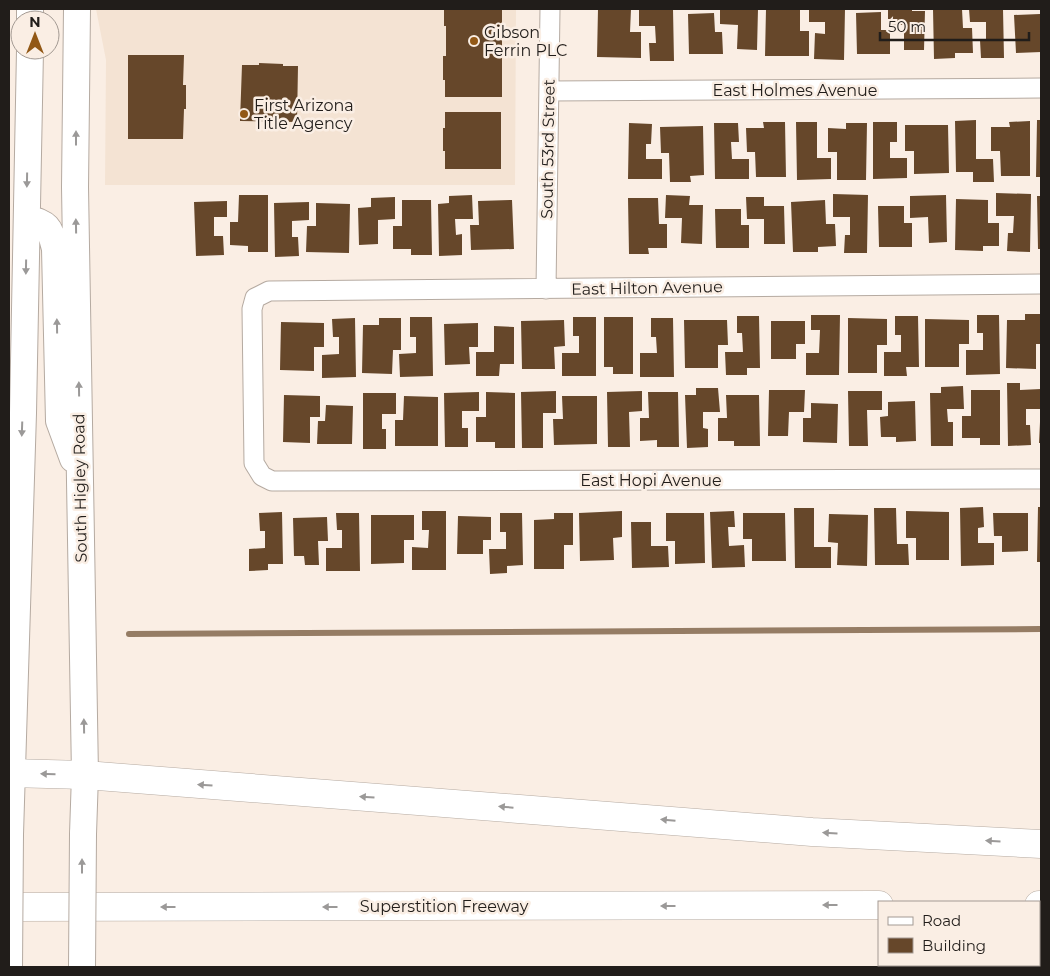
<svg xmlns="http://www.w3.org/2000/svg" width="1050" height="976" font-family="Montserrat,sans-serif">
<rect width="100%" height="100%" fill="#faeee4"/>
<path fill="#f4e3d3" d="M96,9H516L515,185H105L106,60Z"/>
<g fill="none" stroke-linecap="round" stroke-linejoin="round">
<path stroke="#957c64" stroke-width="6" d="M129,634L1041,629"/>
</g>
<path fill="#66472a" d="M444,9H502V97H445V80H443V56H446V26H444Z
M598,9H631L630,32H641V58L597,57Z
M639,9H673L674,61H650L649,43H656L655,26H639Z
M720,9H758L757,50L737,49L738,25L720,24Z
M766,9H800V31H809V56H765Z
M809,9H845L844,60L814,59L815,33L825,34V22H809Z
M888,9H912V11H925L924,50H904V25L888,24Z
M933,9H962L963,28H972L973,53H955V58L934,59Z
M969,9H1003L1004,58H981L980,40H986V22H970Z
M881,12V30H890V54H857L856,13Z
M714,13L715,32H722L723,54H689L688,14Z
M1040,14L1041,52L1016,53L1014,15Z
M128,55H184L183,85H186V109H184L183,139H128Z
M259,63L283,64V66H298L297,122L240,121L242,65H259Z
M445,112H501V169H445V151H443V128H445Z
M976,120V159H993L994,182H973V172H956L955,121Z
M1037,120H1041V177H1036Z
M1030,121V176H1001L1000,151H991V127H1010L1009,122Z
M763,122H785L786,177H756L755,152H747L746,128H764Z
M796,122H817V158H831V179L797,180Z
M873,122H897V142H890V158H907V178L873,179Z
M629,123L652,124L651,144H646V159H662V179H628Z
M714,123H738L739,142H731L732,159H749V179H715Z
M846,123H867L866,180H837V152H828V128L846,129Z
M905,125H948L949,173L914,174V151H905Z
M703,126L704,175L690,176L691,182H670L669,153H661L660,127Z
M996,193L1031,194L1030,252L1007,251L1008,233H1013L1014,216H996Z
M833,194L868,195L867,253H844L845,235H850V217H833Z
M239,195H268V252H248V246L230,245V222H238Z
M472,195L473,219H455L456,235L462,234V255L439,256L438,204L449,203V196Z
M666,195L690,196L689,205H703L702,244L681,243L682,218H665Z
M946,195L947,242L929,243L928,217L910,218V196Z
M1037,196H1041V249H1038Z
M395,197V219L378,220V244L359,245L358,208L371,207V198Z
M746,197H764V206H784L785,244H764V219H747Z
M628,198H658L659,224H667V248H648L649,254H629Z
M956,199L988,200V223H999V246H983V251L955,250Z
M402,200H431L432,255H411V249H393V226H402Z
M512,200L514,249L471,250L470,225H479L478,201Z
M825,200L826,224H835L836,246L818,247V252H793L791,202Z
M227,201V217H214V236H223L224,255L196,256L194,202Z
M309,202V220L292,221V237H298L299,256L275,257L274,203Z
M316,203L350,204L349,253L306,252L307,226H316Z
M878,206H904V223H912V247H879Z
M715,209H741V225H749V248H716Z
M1025,314H1041V344H1036V369L1006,368L1007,320H1025Z
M811,315H840L839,375H806V353H819L820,330H811Z
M977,315H999L1000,374L966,375V350H983V333H977Z
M737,316H759L760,368H747V375H726L725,352H743L742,333H737Z
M895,316H918L919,367H906L907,376H884V352H901V335H895Z
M410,317H432L433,376L400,377L399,354L416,353V337H410Z
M573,317H596V376H562V353H579V336H573Z
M604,317H633V374H613V367H604Z
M355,318L356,377L322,378V355L339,354V337H333L332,319Z
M379,318H401V350H393L392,374L362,373L363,325H379Z
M651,318H673L674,377H640V353H657L656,337H651Z
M848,318L887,319V345H877V373H848Z
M925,319L969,320V344H959V367H925Z
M564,320L565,346L554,347L555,369H522L521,321Z
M684,320H727L728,345H718V368H685Z
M771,321H805V344H796V359H771Z
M281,322L324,323V347H314V371L280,370Z
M478,323V347H469L470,364L445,365L444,324Z
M494,326L514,327V364H500L499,376H476V352H494Z
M1007,383H1020V390L1041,389V409H1026V425H1030L1031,445L1008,446Z
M963,386L964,409H947L948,422H953V446H931L930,393H941V387Z
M696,388H718L720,412H703V428L708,429V447L687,448L685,395H696Z
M769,390H805L804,412H789L788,436H768Z
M971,390H1000V445H980V438H962V416H971Z
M556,391V413H543V448H522L521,392Z
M642,391V411L629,412L630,447H608L607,392Z
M848,391H882V410H867L868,446H849Z
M479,392V411H462V428H468V447H445L444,393Z
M486,392L515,393V448H495V442H476V417H486Z
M648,392H678L679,447H657V440L640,441V418H649Z
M363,393H396V414H382V429H386V449H363Z
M284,395L320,396V417H310V443L283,442Z
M726,395H759L760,446H734V441H718V418H727Z
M404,396L438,397V446H395V420H403Z
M562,396H597V444L554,445L553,419H563Z
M915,401L916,441L896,442V437H881L880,417L888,416V402Z
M811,403L838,404L837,443L803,442V418H811Z
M326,405L353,406L352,444H317L318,421H325Z
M1040,422H1041V443H1039Z
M983,507L984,527L978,528V543H994V565L961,566L960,508Z
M1038,507H1041V562H1037Z
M794,508H814V547H831V568H795Z
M874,508H896L897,544H908L909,565H875Z
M422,511H446V570H412V547L428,548L429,530H422Z
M622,511V537L613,538L614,560L580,561L579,513Z
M734,511L735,527H728L729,546L744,545L745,567L712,568L710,512Z
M906,511L949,512V560H916V538H906Z
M282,512L283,564H268V570L249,571V549L265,548V531H260L259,513Z
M336,513H359L360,571H326V548H342V530H337Z
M500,513H522L523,565L507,566V573L490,574L489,549H506V532H500Z
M554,513H573V545H564V569H534V520L554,519Z
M666,513H704L705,563L675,564V541H666Z
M743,513H785L786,561H752V539H743Z
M993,513H1028V551L1002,552V536H994Z
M829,514L868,515L867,566L837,565L838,543L828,542Z
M371,515H414V540H404V563L371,564Z
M458,516L491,517V540H483V554H457Z
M327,517L328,541H318L319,565H305L304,556H294L293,518Z
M631,522H651V546H668L669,567L632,568Z"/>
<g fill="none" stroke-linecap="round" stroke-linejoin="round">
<g stroke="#b5aaa1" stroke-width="21">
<path id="street" d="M549,91L1041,88
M1041,284L269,291L255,298L252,309L254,463L262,476L272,481L1041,479
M546,289L550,9"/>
</g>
<g stroke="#b5aaa1" stroke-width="28">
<path id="secondary" d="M77,9L75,187L85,775L83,834
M30,20V9
M27,218C50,225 49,226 55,249L59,421L73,459
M10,834L23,413L30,50"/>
</g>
<g stroke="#b5aaa1" stroke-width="29">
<path id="highway" d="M9,773L85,775L812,832L1041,844
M1039,905H1041
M9,907L879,905"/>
</g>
<use href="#street" stroke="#fff" stroke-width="19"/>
<use href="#secondary" stroke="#fff" stroke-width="26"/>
<use href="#highway" stroke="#fff" stroke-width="28"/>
<g stroke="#b5aaa1" stroke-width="28" stroke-linecap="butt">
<path id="secondary-bridge" d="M9,967L10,834
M82,967L83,834"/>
</g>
<use href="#secondary-bridge" stroke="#fff" stroke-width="26"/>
</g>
<defs><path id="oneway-solid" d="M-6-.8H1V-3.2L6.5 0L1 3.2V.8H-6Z" transform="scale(1.25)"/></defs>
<g fill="#9b9998">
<use href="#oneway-solid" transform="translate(76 138) rotate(-90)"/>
<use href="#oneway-solid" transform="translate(27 180) rotate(91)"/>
<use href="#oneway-solid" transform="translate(76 226) rotate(-91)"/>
<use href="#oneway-solid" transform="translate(26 267) rotate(91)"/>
<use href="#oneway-solid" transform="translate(57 326) rotate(-91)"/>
<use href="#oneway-solid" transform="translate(79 389) rotate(-91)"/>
<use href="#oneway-solid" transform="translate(22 429) rotate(92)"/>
<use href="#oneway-solid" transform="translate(84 726) rotate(-91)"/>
<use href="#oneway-solid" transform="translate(48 774) rotate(-179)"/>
<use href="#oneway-solid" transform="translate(205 785) rotate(-176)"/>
<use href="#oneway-solid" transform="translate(367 797) rotate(-176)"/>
<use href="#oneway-solid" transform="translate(506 807) rotate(-175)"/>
<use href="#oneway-solid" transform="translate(668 820) rotate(-175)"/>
<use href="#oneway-solid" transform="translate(830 833) rotate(-177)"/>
<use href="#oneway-solid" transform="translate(993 841) rotate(-177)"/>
<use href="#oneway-solid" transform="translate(82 866) rotate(-90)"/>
<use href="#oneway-solid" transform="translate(830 905) rotate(180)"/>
<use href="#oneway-solid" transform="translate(668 906) rotate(180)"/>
<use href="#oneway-solid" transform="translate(168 907) rotate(180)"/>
<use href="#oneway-solid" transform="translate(330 907) rotate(180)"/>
</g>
<g fill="#925816" stroke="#faeee4" stroke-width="2">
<circle cx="474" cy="41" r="5"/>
<circle cx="244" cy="114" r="5"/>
</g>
<g text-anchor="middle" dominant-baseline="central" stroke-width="5" stroke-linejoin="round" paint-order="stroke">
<g font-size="16" fill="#211d1a" stroke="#faeee4" text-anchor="start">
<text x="484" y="32">Gibson<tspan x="484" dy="18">Ferrin PLC</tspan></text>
<text x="254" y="105">First Arizona<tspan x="254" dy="18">Title Agency</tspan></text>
</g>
<g font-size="16" fill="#211d1a" stroke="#faeee4">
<text x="795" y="90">East Holmes Avenue</text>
<text transform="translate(548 149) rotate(-89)">South 53rd Street</text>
<text transform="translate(647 288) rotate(-1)">East Hilton Avenue</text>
<text x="651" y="480">East Hopi Avenue</text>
<text transform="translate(80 488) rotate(-91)">South Higley Road</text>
<text x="444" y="906">Superstition Freeway</text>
</g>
</g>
<rect width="1050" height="976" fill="none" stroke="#211d1a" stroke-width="20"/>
<rect x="878" y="901" width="162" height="65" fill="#faeee4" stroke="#a39a93"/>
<rect x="888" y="917" width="25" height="8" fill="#ffffff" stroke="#a39a93"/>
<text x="922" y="926" font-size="15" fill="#211d1a">Road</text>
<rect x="888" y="938" width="25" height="15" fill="#66472a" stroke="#a39a93"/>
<text x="922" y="951" font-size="15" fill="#211d1a">Building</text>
<g transform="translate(35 35)"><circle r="24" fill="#faeee4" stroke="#a39a93"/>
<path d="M0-4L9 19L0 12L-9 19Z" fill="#925816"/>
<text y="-8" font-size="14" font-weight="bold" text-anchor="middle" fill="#211d1a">N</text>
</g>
<path d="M880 32v8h149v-8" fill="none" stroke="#211d1a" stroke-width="2.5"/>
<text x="888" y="32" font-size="15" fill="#211d1a" stroke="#faeee4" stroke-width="4" paint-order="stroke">50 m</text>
</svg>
